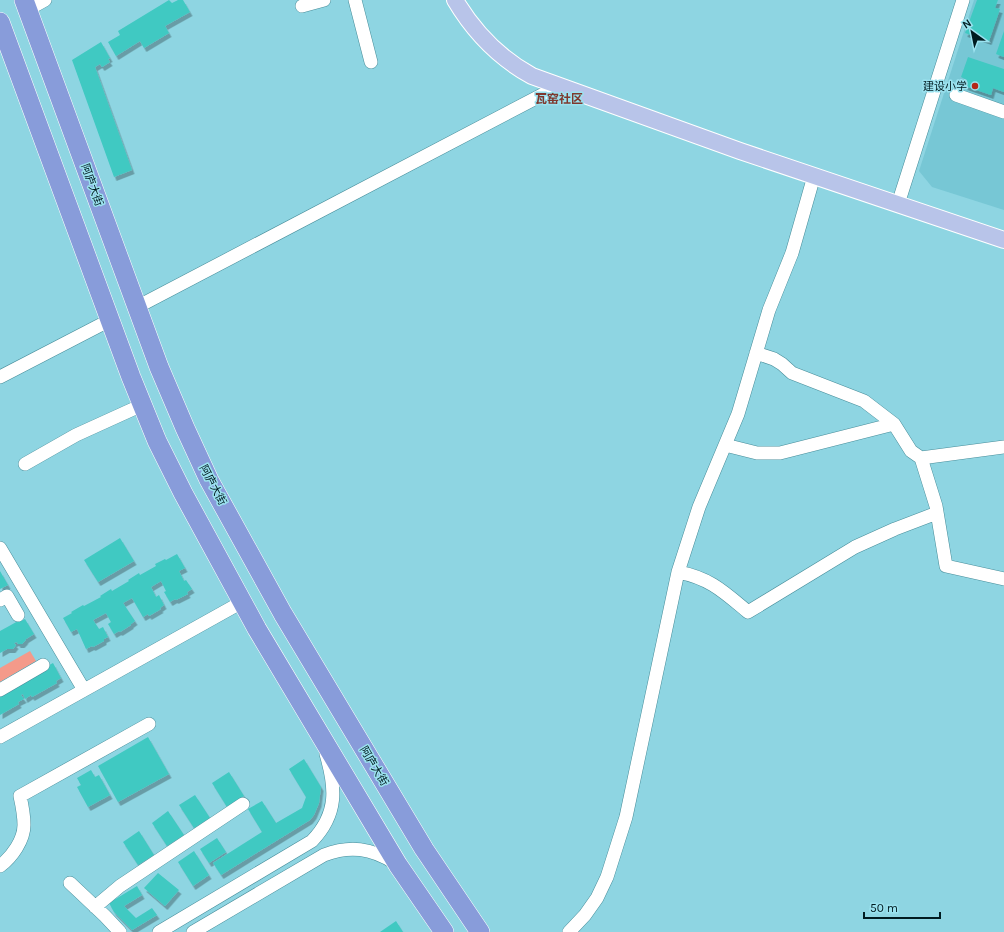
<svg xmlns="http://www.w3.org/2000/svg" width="1004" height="932" font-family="Karla,'Noto Sans SC',sans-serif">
<defs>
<filter id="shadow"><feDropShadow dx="2.5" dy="4" stdDeviation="0" flood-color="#0004"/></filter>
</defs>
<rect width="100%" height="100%" fill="#8ed5e2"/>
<path fill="#77c7d5" d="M974,0H1004V210L932,187L919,171Z"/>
<path fill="#f49a8a" d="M30,651L36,661L0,682V668Z"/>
<path fill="#41c9c2" filter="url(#shadow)" d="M169,0L172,3L178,0H183L190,12L165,26L169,33L144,48L140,41L116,56L108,42L120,35L118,31Z
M977,0H998L995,8L1000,9L989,41L965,33Z
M1004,31V57L996,54Z
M101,42L110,58L108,59L110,62L102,67L100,64L95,67L132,170L114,177L72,60Z
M968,57L1004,69V92L993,88L991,95L965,86L967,80L961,77Z
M120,538L134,561L98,582L84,560Z
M177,554L185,568L179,571L184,581L186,580L192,589L187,592L188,594L176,600L175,599L170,602L164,592L166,591L161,581L151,587L156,597L159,595L164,605L160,608L161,609L149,616L148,614L143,617L132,598L123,603L135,621L131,624V625L120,632L119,631L114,634L108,624L111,622L106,613L93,620L99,629L103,627L108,637L104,639V641L93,647L92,646L86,649L77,629L71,632L63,618L72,613L71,612L83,605L84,606L101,597L100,596L111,589L112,591L129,581L128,580L139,573L140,575L156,566L155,564L165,559L166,560Z
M0,571L8,585L0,589Z
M25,619L34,634L26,639L25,641L22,644H18L17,642L14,643L16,645L13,649H7L0,653V631L20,620L21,621Z
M53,663L61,678L56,681L57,683L32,697L31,695L25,699L23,694L21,695L24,699L18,702L19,704L0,715V691Z
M148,737L169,774L118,802L98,766Z
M304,759L321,787L319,803L314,815L310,820L221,875L213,863L262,832L248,809L262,801L276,823L302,808L306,797L289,769Z
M91,770L95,777L99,775L110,795L88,807L77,787L81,785L77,778Z
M229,772L244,796L227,807L212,783Z
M195,795L210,818L194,828L179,805Z
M168,811L184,835L167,846L152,823Z
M139,831L154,855L138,865L123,842Z
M217,838L226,852L209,863L200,849Z
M194,851L209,875L193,886L178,862Z
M158,873L179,890L165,906L144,888Z
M137,886L142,895L124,906L136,918L152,908L157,915L132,930L114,912L109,903Z
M396,921L403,932H380Z"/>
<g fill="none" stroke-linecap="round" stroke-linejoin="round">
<g stroke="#478d9a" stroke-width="14">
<path id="minor" d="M355,0L371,62
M302,6L324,0
M27,10L45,0
M956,95L1004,112
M898,204L963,0
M137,307L559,86
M756,353L774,359L782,364L792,373L864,401L894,424L911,451L921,458L1004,447
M0,377L110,320
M725,445L757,453H780L894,424
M921,458L936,506L946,566L1004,579
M25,464L76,435L142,405
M0,548L84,690
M678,572C710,578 724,592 748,612L855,547L895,529L937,513
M0,600L7,596L18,615
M0,690L43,665
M0,737L242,602
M0,866C12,857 24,840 24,825C24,815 22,805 20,796L149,724
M70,883L105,916L120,932
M95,907L120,886L243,804
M159,932L312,841C338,814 336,788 326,754
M193,932L324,855C350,845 371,848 395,863
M569,932L585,915L597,898L607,877L626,817L678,572L699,507L738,414L769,310L792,253L814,176"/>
</g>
<g stroke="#fff" stroke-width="18">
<path id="major" d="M455,0C474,32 499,58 532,76L740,151L1004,240"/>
</g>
<g stroke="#fff" stroke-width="20">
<path id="highway" d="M24,0L159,367L185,428L209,480L283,614L424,849L480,932
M0,22L131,377L157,441L183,493L257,629L398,865L444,932"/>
</g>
<use href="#minor" stroke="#fff" stroke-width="13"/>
<use href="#major" stroke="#b8c4e9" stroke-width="16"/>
<use href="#highway" stroke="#889cda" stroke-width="19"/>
</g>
<circle fill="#b52718" stroke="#9be2ef" stroke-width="1.5" cx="975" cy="86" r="4"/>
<g text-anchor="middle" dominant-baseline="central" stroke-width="3" stroke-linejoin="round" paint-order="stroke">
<g font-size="11" fill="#001b20" stroke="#9be2ef" text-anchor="end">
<text x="967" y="86">建设小学</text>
</g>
<g font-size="11" fill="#001b20" stroke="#9be2ef">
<text transform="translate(92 185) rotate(70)">阿庐大街</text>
<text transform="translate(213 485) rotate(62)">阿庐大街</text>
<text transform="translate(374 766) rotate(59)">阿庐大街</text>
</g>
<g font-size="12" font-weight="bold" fill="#7f382e" stroke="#9be2ef">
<text x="559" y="99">瓦窑社区</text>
</g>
</g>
<g transform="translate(972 32) rotate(327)" stroke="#9be2ef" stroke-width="3" paint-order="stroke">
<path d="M0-3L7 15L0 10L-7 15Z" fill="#001b20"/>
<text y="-6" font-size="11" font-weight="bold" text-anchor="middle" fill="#001b20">N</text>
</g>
<path d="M864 912v6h76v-6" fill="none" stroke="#001b20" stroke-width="2"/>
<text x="870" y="912" font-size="12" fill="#001b20" stroke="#9be2ef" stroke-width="3" paint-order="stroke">50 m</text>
</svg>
